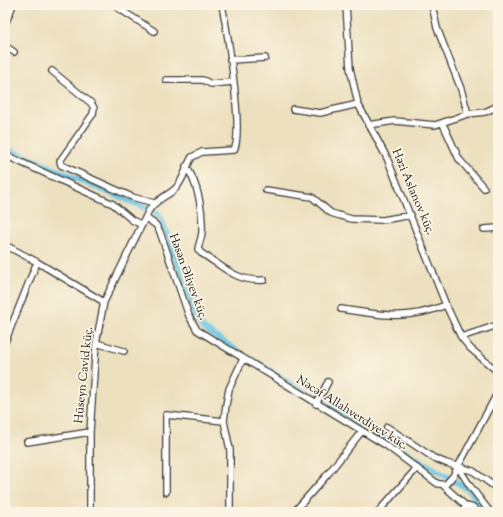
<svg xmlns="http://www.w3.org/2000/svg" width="503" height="517" font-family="'Sorts Mill Goudy',serif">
<rect width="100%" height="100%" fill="#fcf5e5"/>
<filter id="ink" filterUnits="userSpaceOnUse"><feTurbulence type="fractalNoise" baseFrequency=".025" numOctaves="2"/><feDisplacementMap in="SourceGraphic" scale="8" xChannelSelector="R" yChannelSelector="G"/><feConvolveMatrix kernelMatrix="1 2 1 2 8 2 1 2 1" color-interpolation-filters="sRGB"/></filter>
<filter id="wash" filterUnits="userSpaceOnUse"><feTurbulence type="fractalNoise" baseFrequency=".012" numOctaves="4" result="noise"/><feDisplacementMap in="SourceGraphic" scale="16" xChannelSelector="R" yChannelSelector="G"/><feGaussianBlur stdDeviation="0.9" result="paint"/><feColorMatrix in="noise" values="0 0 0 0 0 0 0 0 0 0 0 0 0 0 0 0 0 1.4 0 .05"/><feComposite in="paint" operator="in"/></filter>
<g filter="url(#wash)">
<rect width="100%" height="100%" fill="#ede0bf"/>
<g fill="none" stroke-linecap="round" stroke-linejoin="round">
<path stroke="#66c5e4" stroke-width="6" d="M5,148L146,208
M156,212L161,218L198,321L203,328L243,355
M249,358L315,398
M322,402L466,488L471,492L486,512"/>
</g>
</g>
<g filter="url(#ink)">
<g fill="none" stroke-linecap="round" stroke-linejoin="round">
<g stroke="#3b3934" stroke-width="8">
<path id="minor" d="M116,5L118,8L154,31
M346,5L350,68L358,104L387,158L446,305L461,337L470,348L498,372
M432,5L437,28L461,89L468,114
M5,24L13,5
M5,46L14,52
M230,60L265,58
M498,62V63
M52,71L91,103L94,108L93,114L60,161L61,165L132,197L154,203
M166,80H203L211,84L233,82
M293,109L320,113L358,104
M443,124L459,159L484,188
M368,125L395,121L435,125L468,114L485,112L498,106
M5,155L113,204L132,220L142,225
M186,166C198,184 203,210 202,231C202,237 199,243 198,249L201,253C224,267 236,282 264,280
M266,190L312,197L331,213L351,219L383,220L411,215
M146,218L156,225L160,232L189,316L197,330L387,446L438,484H446L453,476L498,392
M484,229L498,228
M5,245L37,262L104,302
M341,309C382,315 406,321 446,305
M461,337L498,325
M5,342L37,262
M96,343L124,351
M316,404L328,382
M387,427L434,458L446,463L473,471L498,489
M27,442L90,432
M458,467L470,486L490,512
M443,485L466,506L474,508L477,512
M166,492V415L224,421
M90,512V432L96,343L104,302L149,210C156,200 165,197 174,190C184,181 185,168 192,157L202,152L234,150C244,132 227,30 222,5
M230,512V450L224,421L226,405L229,389L243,359
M294,512L327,475L362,431
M378,512L417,468
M462,512L466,506"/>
</g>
<use href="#minor" stroke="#fff" stroke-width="5.5"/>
</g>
</g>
<g text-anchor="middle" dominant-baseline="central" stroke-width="3.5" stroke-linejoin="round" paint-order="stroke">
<g font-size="12" fill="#1c1c1c" stroke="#fcf5e5">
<text transform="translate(413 192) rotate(67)">Həzi Aslanov küç.</text>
<text transform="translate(188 277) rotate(70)">Həsən Əliyev küç.</text>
<text transform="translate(84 375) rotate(-84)">Hüseyn Cavid küç.</text>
<text transform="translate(352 413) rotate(32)">Nəcəf Allahverdiyev küç.</text>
</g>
</g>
<rect width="503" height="517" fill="none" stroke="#fcf5e5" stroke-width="20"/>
</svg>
